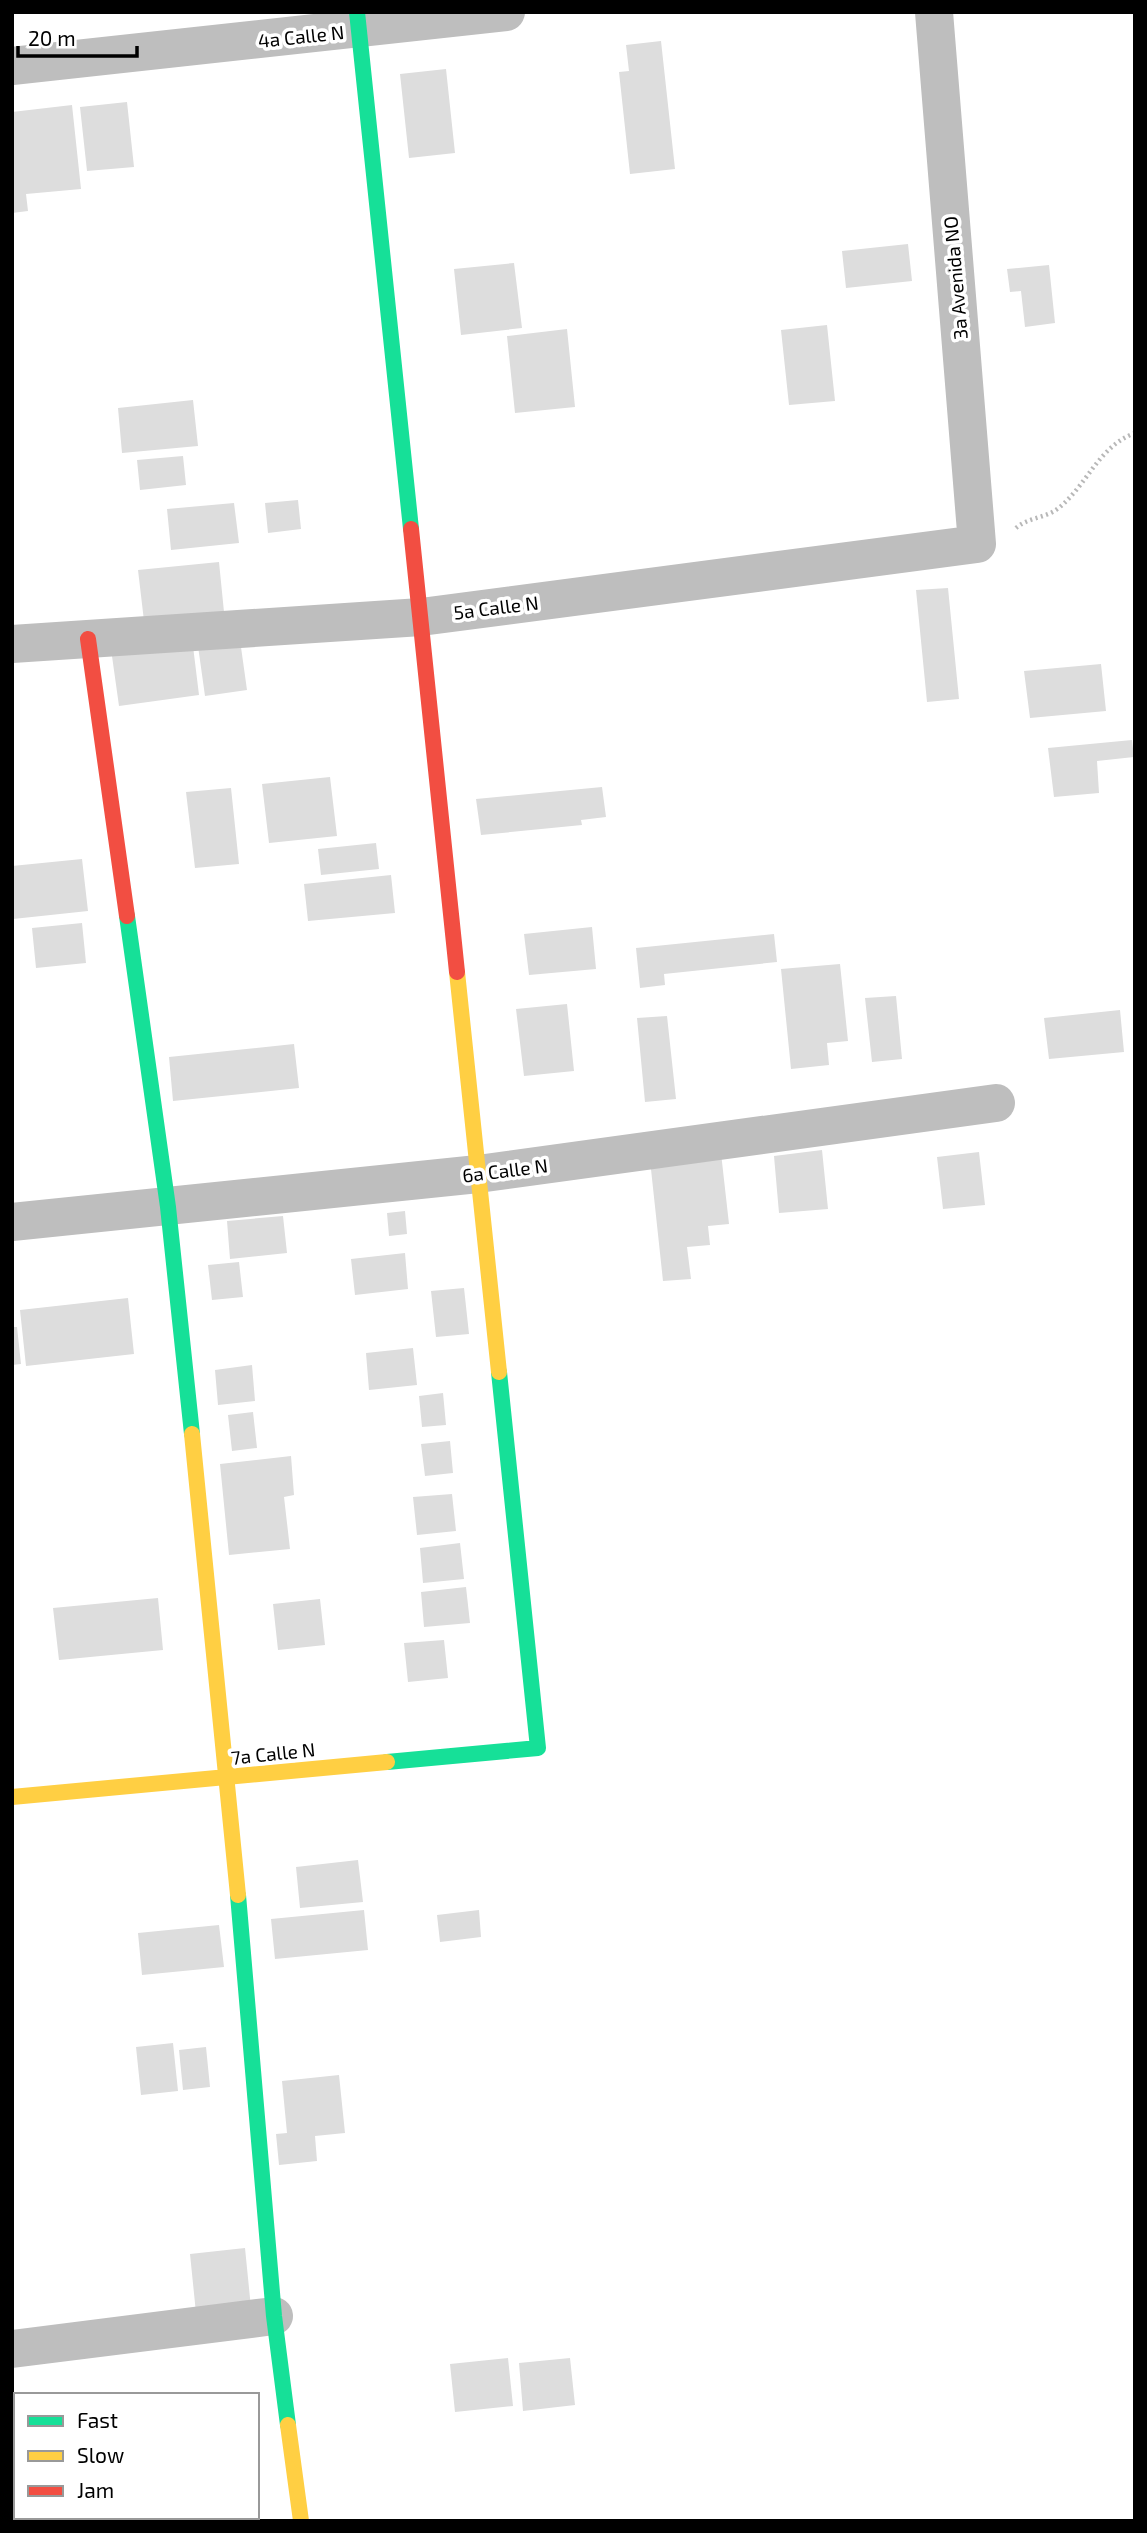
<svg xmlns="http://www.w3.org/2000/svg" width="1147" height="2533" font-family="'Exo 2',sans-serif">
<rect width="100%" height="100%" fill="#fff"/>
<path fill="#ddd" d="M661,41L675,169L630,174L619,72L629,71L626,45Z
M446,69L455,153L409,158L400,74Z
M127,102L134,167L87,171L80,107Z
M72,105L81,189L26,194L28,211L12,213V112Z
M908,244L912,281L846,288L842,251Z
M514,263L522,328L461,335L454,269Z
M1049,265L1055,323L1025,327L1021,291L1010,292L1007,269Z
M827,325L835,401L789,405L781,330Z
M567,329L575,407L515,413L507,336Z
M193,400L198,446L122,453L118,408Z
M183,456L186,485L140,490L137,460Z
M298,500L301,529L268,533L265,503Z
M234,503L239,543L171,550L167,509Z
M219,562L224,612L144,621L138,570Z
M948,588L959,699L927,702L916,590Z
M192,638L199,695L119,706L111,649Z
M240,640L247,690L205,696L198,646Z
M1101,664L1106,711L1030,718L1024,671Z
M1132,740L1134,757L1097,761L1099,793L1054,797L1048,748Z
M330,777L337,836L269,843L262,784Z
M602,787L606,817L581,820L582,825L481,835L476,799Z
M231,788L239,864L195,868L186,792Z
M376,843L379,869L321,875L318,849Z
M82,859L88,911L13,919L12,866Z
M391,875L395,913L308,921L304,884Z
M82,923L86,963L36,968L32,928Z
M592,927L596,969L529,975L524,934Z
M774,934L777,962L664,974L665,985L640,988L636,948Z
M840,964L848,1041L827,1043L829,1065L791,1069L781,969Z
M896,996L902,1059L872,1062L865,998Z
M567,1004L574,1071L524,1076L516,1009Z
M1120,1010L1124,1052L1049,1059L1044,1018Z
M667,1016L676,1099L645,1102L637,1018Z
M294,1044L299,1088L173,1101L169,1057Z
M822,1150L828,1209L779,1213L774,1156Z
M979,1152L985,1205L943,1209L937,1157Z
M721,1153L729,1224L708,1226L710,1245L687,1247L691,1279L663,1281L650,1160Z
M405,1211L407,1234L389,1236L387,1213Z
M283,1216L287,1253L230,1259L227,1221Z
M405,1253L408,1289L355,1295L351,1259Z
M239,1262L243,1297L212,1300L208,1265Z
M464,1288L469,1334L436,1337L431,1291Z
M128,1298L134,1354L26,1366L20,1310Z
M12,1327H17L21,1364L12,1365Z
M413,1348L417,1385L369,1390L366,1353Z
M252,1365L255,1401L218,1405L215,1370Z
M443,1393L446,1425L422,1427L419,1396Z
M253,1412L257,1448L232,1451L228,1415Z
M450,1441L453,1473L425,1476L421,1444Z
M291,1456L294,1495L284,1497L290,1549L229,1555L220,1464Z
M452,1494L456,1531L417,1535L413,1497Z
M460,1543L464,1579L423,1583L420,1548Z
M466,1587L470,1623L424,1627L421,1592Z
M158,1598L163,1650L59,1660L53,1608Z
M320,1599L325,1645L278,1650L273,1604Z
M444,1640L448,1678L408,1682L404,1643Z
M358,1860L363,1902L300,1908L296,1867Z
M364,1910L368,1950L275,1959L271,1919Z
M479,1910L481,1937L440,1942L437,1915Z
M219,1925L224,1967L142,1975L138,1933Z
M173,2043L178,2091L141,2095L136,2047Z
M206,2047L210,2087L183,2090L179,2050Z
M339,2075L345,2133L315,2136L317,2161L279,2165L276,2134L287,2133L282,2081Z
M245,2248L251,2308L196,2313L190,2254Z
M508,2358L513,2406L455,2412L450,2364Z
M570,2358L575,2405L523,2411L519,2363Z"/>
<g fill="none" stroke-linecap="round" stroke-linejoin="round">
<path stroke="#b8b8b8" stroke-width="4.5" stroke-dasharray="2 3.5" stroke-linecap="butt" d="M1016,528C1027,518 1044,518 1056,510C1087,487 1097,447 1135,433"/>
<path stroke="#bebebe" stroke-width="38" d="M12,66L506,12
M12,644L421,617L977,544L934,12
M12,1222L478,1174L996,1103
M12,2349L274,2316"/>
<path stroke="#16e098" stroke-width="16" d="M357,12L411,529
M127,916L168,1207L192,1434
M387,1762L538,1748L499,1372
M238,1895L274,2316L288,2425"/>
<path stroke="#ffcf43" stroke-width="16" d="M457,972L499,1372
M192,1434L238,1895
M12,1797L387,1762
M288,2425L301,2521"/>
<path stroke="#f24e42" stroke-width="16" d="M411,529L457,972
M88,639L127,916"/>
</g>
<g text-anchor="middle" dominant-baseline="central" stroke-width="7" stroke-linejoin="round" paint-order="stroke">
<g font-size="19" fill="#000" stroke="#fff">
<text transform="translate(301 36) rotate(-6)">4a Calle N</text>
<text transform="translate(955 278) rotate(-95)">3a Avenida NO</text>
<text transform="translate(496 607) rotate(-7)">5a Calle N</text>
<text transform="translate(505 1170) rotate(-7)">6a Calle N</text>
<text transform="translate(273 1753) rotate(-6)">7a Calle N</text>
</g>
</g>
<rect width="1147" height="2533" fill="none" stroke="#000000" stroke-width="28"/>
<rect x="14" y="2393" width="245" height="126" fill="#ffffff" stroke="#999999" stroke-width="2"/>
<rect x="28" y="2416" width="35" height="10" fill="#16e098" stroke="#999999" stroke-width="2"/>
<text x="77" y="2428" font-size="21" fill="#000000">Fast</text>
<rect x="28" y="2451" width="35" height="10" fill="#ffcf43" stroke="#999999" stroke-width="2"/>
<text x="77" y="2463" font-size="21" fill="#000000">Slow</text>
<rect x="28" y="2486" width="35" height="10" fill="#f24e42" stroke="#999999" stroke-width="2"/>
<text x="77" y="2498" font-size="21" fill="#000000">Jam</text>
<path d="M18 46v10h119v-10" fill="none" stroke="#000000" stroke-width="3.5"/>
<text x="28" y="46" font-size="21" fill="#000000" stroke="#ffffff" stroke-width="5" paint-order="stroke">20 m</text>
</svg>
